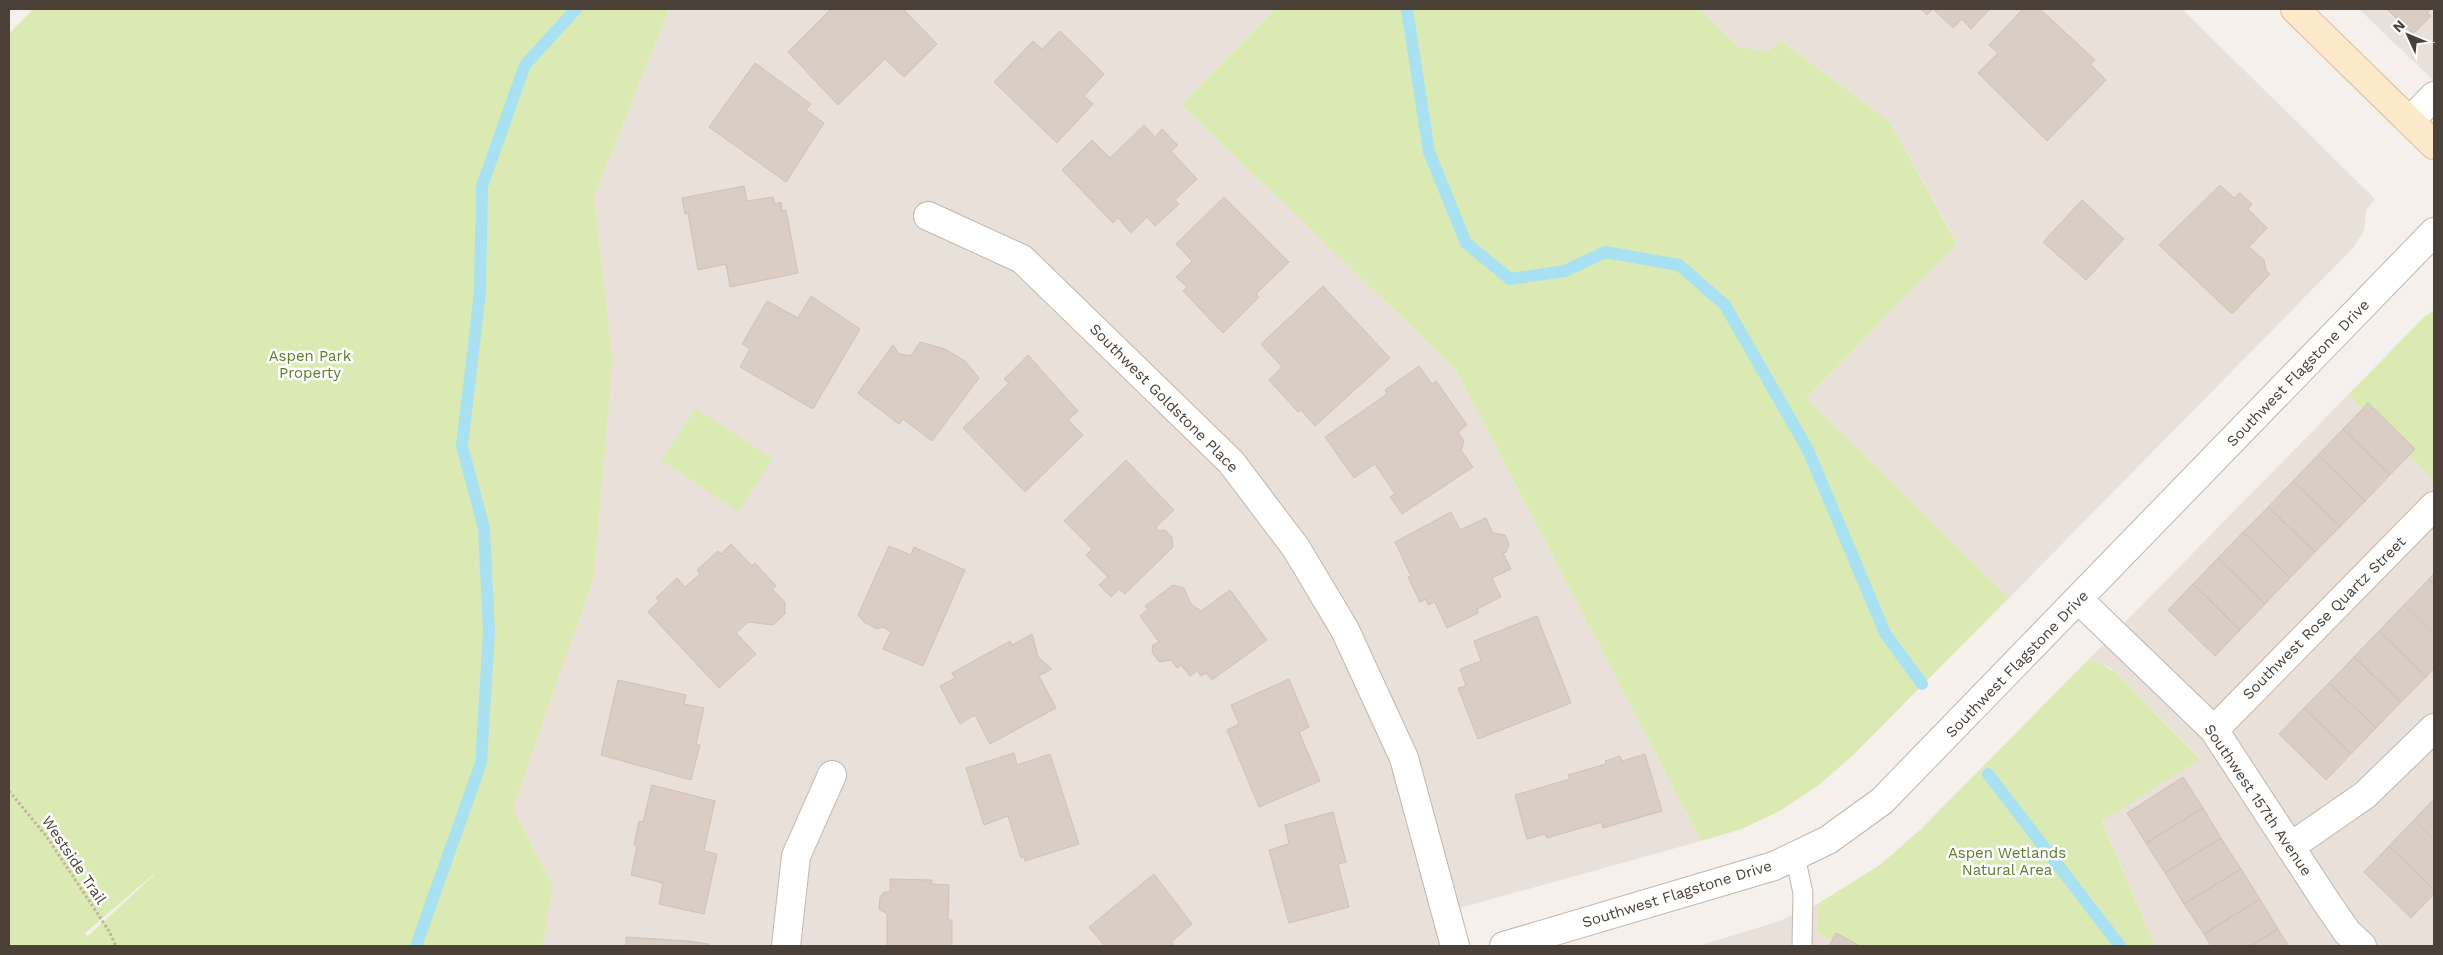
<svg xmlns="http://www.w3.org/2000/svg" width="2443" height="955" font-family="'Work Sans',sans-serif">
<rect width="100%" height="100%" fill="#f5f0eb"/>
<path fill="#e9e1d9" d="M669,9H1275L1182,105L1456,370L1701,841L1456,909L1466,946H543L553,886L513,809L594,577L613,360L594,197Z
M1700,9H2182L2375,199L2366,210L2364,231L2353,248L2009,598L1806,398L1957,243L1890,122L1780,40L1769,51L1738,47Z
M2359,9H2434V81Z
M2348,395L2431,477L2434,485V946H2155L2102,820L2200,758L2115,672L2109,667L2088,660Z
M1819,903L1817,932L1841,946H1698L1780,921Z"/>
<path fill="#dbeab3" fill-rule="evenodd" d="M33,9H669L594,197L613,360L594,577L513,809L553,886L543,946H9V34ZM154,874V875L87,937L85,933Z
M1275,9H1700L1738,47L1769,51L1780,40L1890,122L1957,244L1806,398L2009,598L1853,755L1819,785L1781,810L1742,829L1701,841L1456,370L1182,105Z
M2434,310V485H2433L2431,477L2348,395L2424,317Z
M696,408L773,459L738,512L661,460Z
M2088,660L2101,664L2115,672L2200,759L2102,821L2155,946H1841L1817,932L1819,903L1880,865L1922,828Z"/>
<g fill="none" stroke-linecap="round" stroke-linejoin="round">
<path stroke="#a7e1f2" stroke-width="12" d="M1407,9L1429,152L1466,243L1510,279L1565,271L1605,252L1679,265L1725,305L1808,450L1885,633L1922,684
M1988,774L2120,946
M416,946L481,763L489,631L484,528L462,446L480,292L482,186L525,65L576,9"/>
</g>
<path fill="#dacdc3" stroke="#d2c0b3" d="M831,9H903L937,44L904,77L885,59L838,105L788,52Z
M1921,9H1990L1971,29L1962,19L1953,28L1933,9L1927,15Z
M2023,9H2040L2095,60L2090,64L2106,80L2047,141L1978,73L1998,53L1989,45Z
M2387,9H2431L2427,13L2431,16L2413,34Z
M1060,31L1104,74L1084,96L1093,104L1057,143L994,82L1033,41L1042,49Z
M755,63L811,104L806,110L824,123L786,182L709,127Z
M1144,125L1155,137L1162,129L1178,145L1171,151L1197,179L1175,200L1179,204L1155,226L1147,217L1131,233L1118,218L1113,223L1062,170L1092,140L1110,158Z
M2220,185L2234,198L2240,193L2252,204L2248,209L2267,228L2249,247L2264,260L2266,270L2270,274L2232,314L2159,245Z
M744,186L747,201L773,197L775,204L781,202L782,211L786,210L798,273L730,287L726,264L698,270L688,213L685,214L682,198Z
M1224,197L1289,262L1256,294L1259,297L1223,333L1183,291L1187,287L1176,277L1192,261L1176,244Z
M2082,200L2124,239L2086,280L2043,242Z
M1323,286L1390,358L1315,426L1301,410L1298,412L1269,380L1282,367L1261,344Z
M811,296L860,329L813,409L740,367L750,349L742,344L767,301L798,318Z
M920,342L945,349L965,361L979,378L932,441L903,419L899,424L858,393L893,345L899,354L911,356Z
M1028,355L1078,411L1068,420L1083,435L1025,492L963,428L1009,383L1004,379Z
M1419,366L1432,384L1436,381L1467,425L1458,432L1464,441L1461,450L1473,467L1402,514L1390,497L1395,494L1375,464L1354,478L1325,437L1387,394L1385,390Z
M2368,403L2415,449L2390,475L2343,429Z
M2343,429L2390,475L2365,501L2318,455Z
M2318,455L2365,501L2340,527L2293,481Z
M1126,460L1174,510L1156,527L1159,531L1165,530L1172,537L1173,547L1125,594L1119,589L1111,597L1099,585L1108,577L1086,555L1092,549L1064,521Z
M2293,481L2340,527L2315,552L2268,507Z
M2268,507L2315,552L2290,578L2243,532Z
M1451,512L1460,530L1486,518L1493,533L1505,535L1509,544L1506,552L1503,553L1511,569L1492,578L1501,597L1477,609L1478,613L1447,628L1435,602L1428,605L1426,599L1420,602L1408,577L1411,576L1395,542Z
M2243,532L2290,578L2265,604L2218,558Z
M731,544L752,566L755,563L776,586L772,589L785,602V614L773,625L748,622L736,633L756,654L719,688L648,612L659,601L656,598L677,578L685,587L700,574L697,570L718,551L721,554Z
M889,546L911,555L914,547L965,570L923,666L883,649L891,632L883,627L877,629L864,622L858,615Z
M2218,558L2265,604L2240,630L2193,584Z
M2434,573V585L2429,579Z
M2429,579L2434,585V635L2404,605Z
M2193,584L2240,630L2215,656L2168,610Z
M1173,585L1184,588L1191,604L1201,611L1230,590L1267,640L1212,680L1206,673L1201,676L1197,671L1190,676L1181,665L1177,668L1171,660L1159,662L1152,652L1153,645L1159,642L1140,616L1148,609L1145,606Z
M2404,605L2434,635V668L2426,677L2379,631Z
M1537,616L1571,703L1478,739L1458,688L1466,686L1460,669L1481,661L1474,641Z
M2379,631L2426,677L2401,702L2354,657Z
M1032,634L1038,657L1052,669L1039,676L1056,708L990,744L975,715L960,724L940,686L955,678L952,673L1010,641L1012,645Z
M2354,657L2401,702L2376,728L2329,683Z
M1289,679L1309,727L1299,732L1320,781L1259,807L1227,730L1239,724L1231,705Z
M618,680L686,695L684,704L704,708L696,744L700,745L691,780L601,755Z
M2329,683L2376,728L2351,754L2304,708Z
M2304,708L2351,754L2326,780L2279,734Z
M1014,753L1017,765L1050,754L1079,844L1025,861L1024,857L1021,858L1008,816L984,825L966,768Z
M1645,754L1662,811L1603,828L1602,822L1547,838L1545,834L1527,839L1515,795L1570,779L1568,775L1606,764L1605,761L1620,756L1622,761Z
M2183,777L2203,808L2146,843L2127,813Z
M652,785L715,801L704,851L717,854L704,914L659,904L663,883L631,875L637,846L634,845L639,821L643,822Z
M2434,799V840L2414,820Z
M2203,808L2221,838L2165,873L2146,843Z
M1333,812L1346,862L1338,864L1349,907L1289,923L1269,850L1289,844L1285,825Z
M2414,820L2434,840V890L2389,846Z
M2221,838L2241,869L2184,904L2165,873Z
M2389,846L2434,890V894L2411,918L2364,872Z
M2241,869L2260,899L2204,934L2184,904Z
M1154,874L1192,924L1171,942L1175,946H1105L1089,927Z
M890,879L932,880L931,884L949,885L948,920H952V946H887V914L879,909L880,897L884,892H890Z
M2260,899L2278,929L2251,946H2211L2204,934Z
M2278,929L2289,946H2251Z
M1836,933L1860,946H1829Z
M626,937L687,941L709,944V946H626Z"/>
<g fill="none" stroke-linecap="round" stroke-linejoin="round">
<g stroke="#c1b6ad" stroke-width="21">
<path id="lane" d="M1795,856L1803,893L1802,946"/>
</g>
<g stroke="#c1b6ad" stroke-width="30">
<path id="street" d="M2410,121L2434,96
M928,216L1022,259L1231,462L1296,548L1345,630L1404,758L1455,946
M2079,600L2214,730L2327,903L2347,932L2362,946
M2214,730L2434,506
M2290,847L2365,795L2434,728
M786,946L796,856L832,775
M1504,946L1774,866L1828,840L1882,801L2434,232"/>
</g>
<g stroke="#d9be9c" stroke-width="30">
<path id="secondary" d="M2295,9L2434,145"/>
</g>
<path stroke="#c3af9e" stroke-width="3" stroke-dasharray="2.5 2.5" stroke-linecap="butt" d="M9,791L47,837L109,931L116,946"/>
<use href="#lane" stroke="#fff" stroke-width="19"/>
<use href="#street" stroke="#fff" stroke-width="28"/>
<use href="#secondary" stroke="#ffe9cb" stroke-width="28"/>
</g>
<g text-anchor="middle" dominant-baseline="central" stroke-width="5" stroke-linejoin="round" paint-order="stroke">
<g font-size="15" fill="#597e29" stroke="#fff">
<text x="310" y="356">Aspen Park<tspan x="310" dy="17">Property</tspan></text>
<text x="2007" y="853">Aspen Wetlands<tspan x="2007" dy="17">Natural Area</tspan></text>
</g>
<g font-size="15" fill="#4a4038" stroke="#fff">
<text transform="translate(2298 373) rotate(-46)">Southwest Flagstone Drive</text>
<text transform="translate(1164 398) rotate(45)">Southwest Goldstone Place</text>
<text transform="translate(2324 618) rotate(-45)">Southwest Rose Quartz Street</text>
<text transform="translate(2017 664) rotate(-46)">Southwest Flagstone Drive</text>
<text transform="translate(2258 800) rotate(56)">Southwest 157th Avenue</text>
<text transform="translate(74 860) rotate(56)">Westside Trail</text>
<text transform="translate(1677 894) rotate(-17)">Southwest Flagstone Drive</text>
</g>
</g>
<rect width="2443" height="955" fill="none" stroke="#4a4038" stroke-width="20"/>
<g transform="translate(2408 35) rotate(314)" stroke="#ffffff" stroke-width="4" paint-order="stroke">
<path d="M0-4L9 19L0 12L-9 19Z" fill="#4a4038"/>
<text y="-8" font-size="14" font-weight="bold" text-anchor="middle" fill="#4a4038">N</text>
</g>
</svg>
